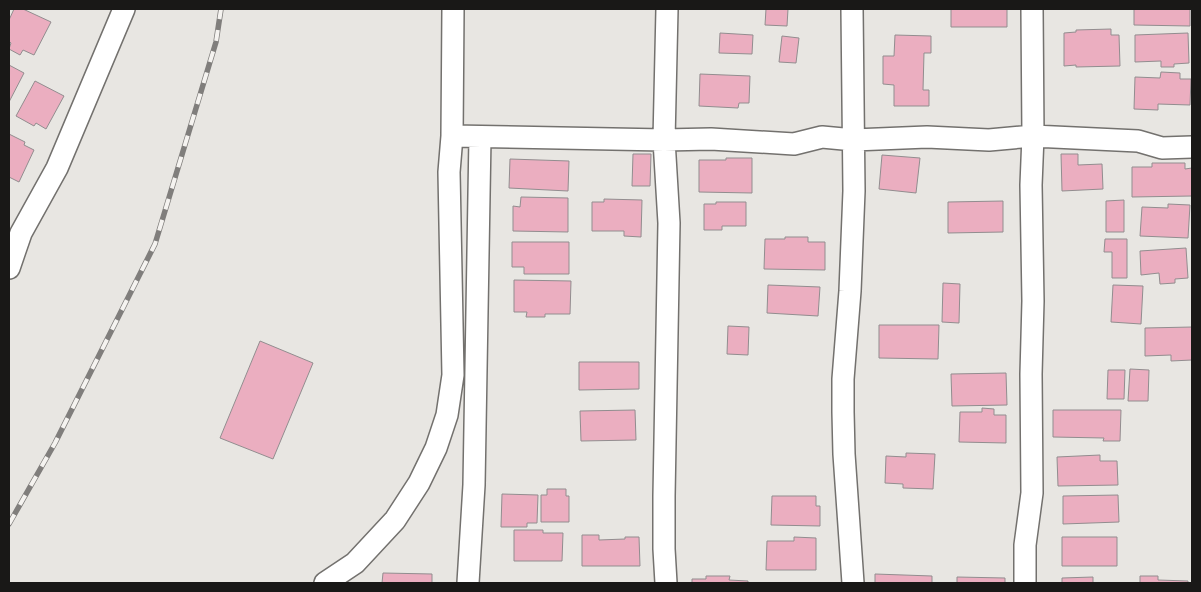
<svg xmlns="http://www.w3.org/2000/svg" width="1201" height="592" font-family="Lora,serif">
<rect width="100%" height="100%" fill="#e8e6e2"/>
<path fill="#ebaec0" stroke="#928d8f" d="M14,9H23L51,22L34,55L23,50L20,55L9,49L11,43L9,41V20Z
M766,9H788L787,26L765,25Z
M951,9H1007V27H951Z
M1134,9H1190V26L1134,25Z
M1111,29V35H1119L1120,66L1076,67V65L1064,66V33L1076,32V30Z
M720,33L753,35L752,54L719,53Z
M1188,33L1189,63L1174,64V67H1161V61L1135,62V35Z
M895,35L931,36V53H924L923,90H929V106H894V85L883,84V56H894Z
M782,36L799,38L796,63L779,62Z
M9,65L24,73L9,102Z
M1161,72L1180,73V79H1191L1190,105L1158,104V110L1134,109L1135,77L1160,78Z
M700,74L750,76L749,103H739L738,108L699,106Z
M35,81L64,96L46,129L36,123L34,126L16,116Z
M9,134L25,142L24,145L34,150L19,182L9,177Z
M633,154H651L650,186H632Z
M1061,154H1078V165L1102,164L1103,189L1062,191Z
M882,155L920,158L916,193L879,189Z
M726,158H752V193L699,192V160H726Z
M510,159L569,161L568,191L509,188Z
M1152,163H1185V169L1192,168V196L1132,197V167H1152Z
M521,197L568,198V232L513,231V206L520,207Z
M604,199L642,200L641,237L624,236V231H592V202H604Z
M1124,200V232H1106V201Z
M1003,201V232L948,233V202Z
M716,202H746V226H722V230H704V204H716Z
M1168,204L1190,205L1188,238L1140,236L1142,207L1168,208Z
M785,237H808V242H825V270L764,269L765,239H785Z
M1105,239H1127V278H1112V252H1104Z
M512,242H569V274H524V267H512Z
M1186,248L1188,278L1175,279V283L1160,284L1159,273L1141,275L1140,251Z
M514,280L571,281L570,314H545V317H526L527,312H514Z
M943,283L960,284L959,323L942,322Z
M768,285L820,287L818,316L767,313Z
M1113,285L1143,286L1141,324L1111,322Z
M879,325H939L938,359L879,358Z
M728,326L749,327L748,355L727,354Z
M1192,327V360L1171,361V355L1145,356V328Z
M260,341L313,363L273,459L220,438Z
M579,362H639V389L579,390Z
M1130,369L1149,370L1148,401H1128Z
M1108,370H1125L1124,399H1107Z
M1006,373L1007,405L952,406L951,374Z
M982,408L994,409V415H1006V443L959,442L960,412H982Z
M635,410L636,440L581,441L580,411Z
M1053,410H1121L1120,441H1103L1104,438L1053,437Z
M906,453L935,454L933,489L903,488V484L885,483L886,456L906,457Z
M1100,455V461H1117L1118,485L1058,486L1057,457Z
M547,489H566V496H569V522H541V495H547Z
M502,494L538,495L537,523H527V527H501Z
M1118,495L1119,522L1063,524V496Z
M772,496H816V506H820V526L771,525Z
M514,530H543V533H563L562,561H514Z
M582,535H599V540L625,539V537H639L640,566H582Z
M794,537L816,538V570H766L767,541H794Z
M1062,537H1117V566H1062Z
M383,573L432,574V583H382Z
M875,574L932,576V583H875Z
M706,576H730L729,580L748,581V583H692V579H706Z
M1140,576H1158V580L1188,581V583H1140Z
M957,577L1005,578V583H957Z
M1093,577V583H1062V578Z"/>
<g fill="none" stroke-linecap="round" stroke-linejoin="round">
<g stroke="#73716e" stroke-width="24">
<path id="street" d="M852,9L854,191L850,291L843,379V412L844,454L853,583
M452,136L664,140L711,139L794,144L822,137L854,140L927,137L989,140L1033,136L1138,141L1162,148L1192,147
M9,268L21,233L57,168L124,9
M325,583L355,563L395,520L419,483L436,448L447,415L453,375L449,172L452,136L453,9
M468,583L474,485L480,137
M666,583L664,549V496L669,223L664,140L667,9
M1025,583V545L1032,493L1031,374L1033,301L1031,185L1033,136L1032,9"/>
</g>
<use href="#street" stroke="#fff" stroke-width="21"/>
<g stroke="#807e7c" stroke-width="5.5">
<path id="rail" d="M9,524L55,443L155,244L216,42L221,9"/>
</g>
<use href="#rail" stroke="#f5f3f0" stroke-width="4" stroke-dasharray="11" stroke-linecap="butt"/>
</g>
<rect width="1201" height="592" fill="none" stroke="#191817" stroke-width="20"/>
</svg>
